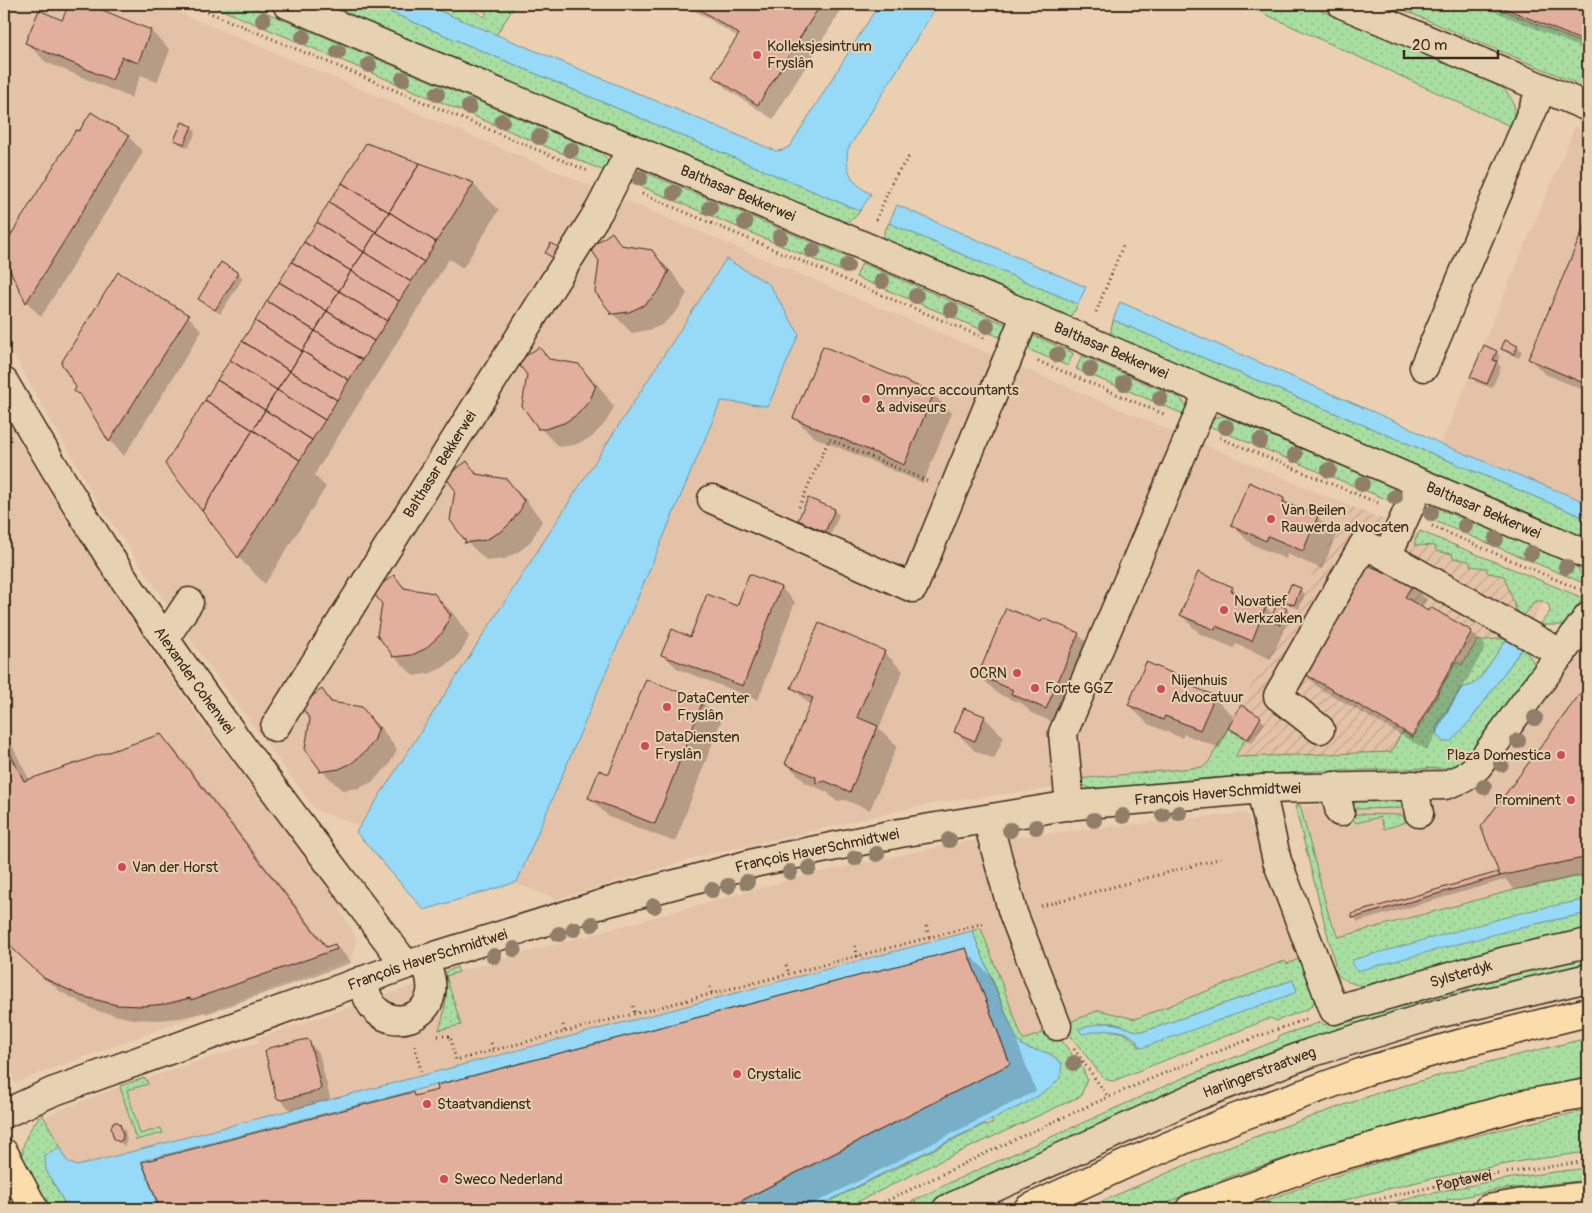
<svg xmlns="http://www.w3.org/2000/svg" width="1592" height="1213" font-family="Pangolin,sans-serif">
<defs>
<pattern id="industrial-furrows" width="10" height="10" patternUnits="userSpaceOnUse" patternTransform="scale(1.25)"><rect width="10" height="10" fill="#e4c2a7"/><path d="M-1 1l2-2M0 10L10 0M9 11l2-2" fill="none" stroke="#c4a78f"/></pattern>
<pattern id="grass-dots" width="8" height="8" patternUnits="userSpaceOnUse" patternTransform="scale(1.25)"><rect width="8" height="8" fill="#a9dea1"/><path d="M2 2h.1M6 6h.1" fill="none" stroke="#92bf8a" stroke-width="1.8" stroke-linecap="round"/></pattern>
</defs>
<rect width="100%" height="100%" fill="#eacfb0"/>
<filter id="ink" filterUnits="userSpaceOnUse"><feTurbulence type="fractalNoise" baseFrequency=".02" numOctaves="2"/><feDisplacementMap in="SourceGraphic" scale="10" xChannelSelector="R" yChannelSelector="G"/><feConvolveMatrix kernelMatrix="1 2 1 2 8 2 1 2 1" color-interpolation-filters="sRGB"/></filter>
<g filter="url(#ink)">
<path fill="#e4c2a7" d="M13,4H159L1350,506L1211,759L1214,769L934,803L705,855L558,899L316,810L208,665L97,501L4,338V17Z
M1575,127L1588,133V503L1441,444Z
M4,416L65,517L130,618L200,720L345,906L340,911L353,931L356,941L355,950L351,958L342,962L14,1083L13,1074L4,1057Z
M1588,644V884L1334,945L1297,808L1344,802H1436L1458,797L1475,789L1489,776L1499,763Z
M1246,813L1258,840L1301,958L1135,1025L1048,1027L1057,1052L757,1209H88L40,1118L122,1086L259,1042L258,1038L448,974L807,875L963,842Z"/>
<path fill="url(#industrial-furrows)" d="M1350,506L1553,590L1428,762L1211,759Z"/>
<path fill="url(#grass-dots)" stroke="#728460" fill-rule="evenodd" d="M208,4H246L602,153L610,163L609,173Z
M325,4H371L860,211L854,218L844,223Z
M423,4H463L484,17L487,13L472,4H516L496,35Z
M1243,4H1306L1503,88C1516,102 1517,109 1510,126Z
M1389,4H1489L1588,46V88Z
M644,172L852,259L846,273L631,182L636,174Z
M889,223L1078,304L1074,312L1068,318L884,240V232Z
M862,263L1007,325L1002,338L856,277Z
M1113,320L1588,519V538L1110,335Z
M1035,336L1073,353L1068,366L1030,350L1028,347L1033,337Z
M1082,356L1181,398L1186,406V415L1076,369Z
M1224,416L1395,488C1400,494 1401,497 1398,504L1206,425L1216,417Z
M1434,507L1571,562L1578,568L1586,584L1425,517L1430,509Z
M1420,531L1583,598L1564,625H1539L1550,612L1549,605L1542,601H1535L1523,617L1516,609L1504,576L1488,573L1486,568L1471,566L1469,561L1453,558L1452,554L1436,551L1435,546L1415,545V540Z
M1496,639H1507L1480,678L1472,685L1461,688L1436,728L1437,735L1470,721L1523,647L1535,664L1467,756L1458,763L1446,768L1318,771L1213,778L1092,789L1083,785L1077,779L1203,767L1208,763L1228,728L1245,739L1235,757L1391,752L1402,732L1413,738L1456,662L1462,665L1477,641Z
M1359,800H1403L1406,808L1355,809L1353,807L1354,804Z
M1300,805L1330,920L1339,937L1514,890L1588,874V899L1528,912L1530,925L1588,913V933L1375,986C1357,986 1340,983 1332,966L1335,964L1295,806Z
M1353,814L1402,815L1406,822L1384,829L1380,817L1356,823L1353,819Z
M981,928L1023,1040L1053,1029L1083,1069L1087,1079L1081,1096L938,1162L843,1209H813L985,1124L986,1126L993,1123L991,1120L1026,1103L1060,1078L1061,1063C1057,1060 1053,1055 1048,1053C1036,1049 1025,1051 1017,1040L972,931Z
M1588,956V970L1135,1113L929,1209H897L951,1182L1185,1077L1278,1040L1279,1036L1321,1022L1324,1025C1411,999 1499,974 1588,956Z
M1301,958L1314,993V1003L1308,1009L1276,1021L1271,1018L1113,1081L1108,1080L1101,1075L1064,1027L1063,1025L1099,1010L1135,1019L1276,964L1285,961L1287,964ZM1293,980L1139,1047C1130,1031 1113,1029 1095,1031L1099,1023C1103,1023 1108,1023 1112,1023C1124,1025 1134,1033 1145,1031Z
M457,967L459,972L446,976L461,1025L439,1030C445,1013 449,991 443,973Z
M1588,1038V1077L1459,1107L1331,1143L1234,1175L1152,1209H1084L1232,1145L1375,1094L1476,1065Z
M144,1078L146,1079L148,1084L127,1090L140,1134L161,1128L163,1133L136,1140L120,1086Z
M1588,1110V1152L1522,1161L1434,1178L1367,1194L1314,1209H1243C1272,1199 1300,1187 1329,1178C1414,1150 1501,1128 1588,1110Z
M42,1114L61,1148L50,1152L46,1170L68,1209H47C26,1169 7,1154 42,1114Z
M1588,1168V1180L1497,1190L1402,1209H1368C1440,1189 1515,1176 1588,1168Z"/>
<path fill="#96daf8" stroke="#7294a1" d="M371,4H423L776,151L783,150L790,146L879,4H938L848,149C844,170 852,184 871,194L860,211Z
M897,205L1086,287L1078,304L889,223Z
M726,259L769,284L799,334L768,406L721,401L517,882L424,910L356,832Z
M1120,302L1408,427L1441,444L1588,503V519L1113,320Z
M1507,639L1523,647L1470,721L1451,741L1443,742L1437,735L1436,728L1461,688L1472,685L1480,678Z
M1588,899V913L1530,925L1357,971L1352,965V960L1528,911Z
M972,931L1017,1040C1025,1051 1036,1049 1048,1053C1053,1055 1057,1060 1062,1064L1060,1078L1049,1089L1026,1103L893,1168L813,1209H726L1010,1064L966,948L141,1161L159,1209H68L46,1170L45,1155L61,1148L67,1161L77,1166Z
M1293,980L1297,992L1142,1048C1138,1045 1138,1042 1135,1039C1121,1025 1098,1031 1082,1034L1079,1029C1091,1026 1103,1021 1115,1024C1126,1026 1135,1033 1145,1031Z"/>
<path fill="#0003" d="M70,4H85L151,31L170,50L157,82L141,75L131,98L46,62L27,43L63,22Z
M684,4H845L773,119L728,90L713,76L738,37Z
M1477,4H1588V51Z
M91,114L129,137L143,152L41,317L27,302L4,255V248L77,131L79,133Z
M191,127L196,132L188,148L180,144L176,140Z
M473,184L499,210L463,268L449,259L314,475L326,487L265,584L239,558L167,464Z
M1588,220V392L1545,374L1530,359Z
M611,234L624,247L651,251L671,271L687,293L679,308L671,317L662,325L649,330L632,333L612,313L601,261Z
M238,274L243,278L220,314L199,299Z
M188,316L202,331L124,456L110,441L87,402L75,391Z
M1517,347L1522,351L1519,358L1507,353L1502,349Z
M539,348L552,361L579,366L598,385L614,407L606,422L591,438L574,445L559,447L540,428Z
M1496,352L1500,356L1497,363L1501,367L1492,388L1476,382L1472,377Z
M933,394L952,413L923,483L814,437L794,418Z
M467,463L480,476L506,480L526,500L542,521L531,541L521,550L505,559L487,561L467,542Z
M1284,499L1292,507L1317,517L1336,536L1322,569L1287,554L1286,559L1251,544L1232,525Z
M834,510L839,515L830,536L804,524L800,520Z
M394,577L408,590L434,594L453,613L469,636L464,647L455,659L444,667L431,673L414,676L395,657Z
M1412,585L1427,600L1421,608L1471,632L1486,646L1427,750L1319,688L1304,673Z
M1291,586L1300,589L1305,594L1299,609L1290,605L1285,600Z
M781,588L795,602L758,700L678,669L663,655L738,607Z
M1232,588L1241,597L1266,607L1274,615L1286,609L1291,614L1271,659L1236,644L1234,648L1200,634L1181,615Z
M1042,624L1078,634L1097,653L1065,727L1031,713L1023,704L998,694L979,675Z
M884,652L903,671L879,728L897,746L870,810L845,800L836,801L827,792L806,783L787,764L811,706L793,688Z
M1181,678L1190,687L1214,697L1233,716L1230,724L1260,718L1265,723L1252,743L1234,732L1229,727L1220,748L1184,734L1182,738L1148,724L1129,705Z
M1588,685V875L1515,890L1504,878V880L1358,922L1354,917L1498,874L1502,878L1482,827Z
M322,691L335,704L361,708L381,728L397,750L389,765L372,782L359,788L342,790L322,771Z
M702,702L721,721L675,842L609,817L590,798L610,776Z
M965,709L985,718L1004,737L994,759L975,751L955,731Z
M4,730L30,781L161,735L175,750L328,947L335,945L350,960L351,963L206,1014L205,1012L181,1018L157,1020L133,1019L97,1011L61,992L30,965L4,935Z
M965,950L992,977L1036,1091L803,1209H161L143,1163L412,1093L416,1097Z
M306,1040L319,1053L330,1098L328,1100L292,1110L289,1109L277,1096Z
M118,1123L125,1130L127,1140L124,1146L115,1138Z"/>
<path fill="#e1af9b" stroke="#3b2a1e" d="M69,4H88L151,30L138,63L122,57L112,80L25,43L39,10L62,20Z
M691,4H821L758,105L712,76L739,34Z
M1495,4H1588V43Z
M91,112L129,136L26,303L4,258V246L76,130L79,131Z
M182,122L192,126L184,144L174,140Z
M366,143L420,163L389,212L342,183Z
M420,163L474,183L436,242L389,212Z
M342,183L389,212L376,232L329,202Z
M329,202L376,232L364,252L317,222Z
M389,212L436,242L424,262L376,232Z
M1588,218V385L1528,359Z
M317,222L364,252L351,271L304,242Z
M376,232L424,262L411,282L364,252Z
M612,232L621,245L652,250L668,272L669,270L660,289L652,298L642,306L629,312L613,314H609L611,313L595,292L599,261L590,248Z
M304,242L351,271L339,291L292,262Z
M551,243L561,249L555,259L545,253Z
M364,252L411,282L399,301L351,271Z
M221,262L239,273L215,310L198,299Z
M292,262L339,291L327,311L279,282Z
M351,271L399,301L387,321L339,291Z
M118,272L189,315L109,442L80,394L74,392L76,387L61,363Z
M279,282L327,311L315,331L267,301Z
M339,291L387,321L374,341L327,311Z
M267,301L315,331L302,351L255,321Z
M327,311L374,341L362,360L315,331Z
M255,321L302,351L290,371L242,341Z
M315,331L362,360L349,380L302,351Z
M1505,340L1518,346L1514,354L1501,349Z
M242,341L290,371L277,390L230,360Z
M1484,345L1497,351L1493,360L1497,361L1487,384L1470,377Z
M823,346L934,393L904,465L793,418Z
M539,347L549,359L579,364L595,386L596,385L590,400L578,414L564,423L545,429H537L538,428L522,406L527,375L517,362Z
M302,351L349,380L337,400L290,371Z
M230,360L277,390L265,410L217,380Z
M290,371L337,400L325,420L277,390Z
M217,380L265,410L253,430L205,400Z
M277,390L325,420L312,440L265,410Z
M205,400L253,430L202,511L165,464Z
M265,410L312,440L300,460L253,430Z
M253,430L300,460L238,558L202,511Z
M467,461L476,474L507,479L523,500L524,499L521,509L512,521L502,531L485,540L464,543L466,542L450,520L455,490L445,477Z
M1249,482L1284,498L1283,502L1318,516L1303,551L1268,536L1266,541L1231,525Z
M808,498L835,509L825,532L798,520Z
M1365,564L1413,584L1405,597L1428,611L1430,607L1472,631L1412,736L1303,673Z
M1198,572L1233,587L1231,591L1266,606L1252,641L1216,626L1215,630L1180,615Z
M749,574L781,587L743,686L661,655L672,629L690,637L707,594L737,606Z
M394,575L404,588L434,593L450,615L451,614L443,632L425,649L412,655L392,657L393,656L377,635L382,604L372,591Z
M1291,584L1301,588L1294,605L1284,601Z
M1277,604L1287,608L1280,625L1270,620Z
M1006,608L1041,622L1043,618L1079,633L1046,709L1011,694L1013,690L978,675Z
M819,623L885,651L857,717L878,726L850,792L825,781L816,783V777L785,764L813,698L791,688Z
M1146,662L1181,677L1180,681L1215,696L1200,730L1165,716L1163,720L1128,705Z
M646,679L703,701L655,824L588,798L599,770L609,774Z
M1588,683V857L1500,876L1481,827Z
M322,689L331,702L362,707L378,729L379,727L374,741L366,751L352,763L339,769L319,772L321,771L305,749L310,719L300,705Z
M1241,705L1261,717L1248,739L1228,728Z
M964,708L985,716L975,741L954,732Z
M161,734L326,947L335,944L337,949L191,1000L190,998L166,1004L142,1006L117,1005L81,996L44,978L14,950L4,937V742L24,781Z
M1498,872L1500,876L1353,918L1351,914Z
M966,948L1010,1064L725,1209H160L142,1162L413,1092L414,1096L438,1090L437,1085Z
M307,1039L310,1042L321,1088L318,1091L282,1100L278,1099L276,1097L265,1051L269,1048Z
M113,1122H118L120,1124L123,1135L122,1140L119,1142L114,1139L111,1128Z"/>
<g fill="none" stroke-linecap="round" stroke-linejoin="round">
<g stroke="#3b2a1e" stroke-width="31">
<g id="minor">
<path id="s2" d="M287,4L1026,314L1588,555"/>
<path d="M1342,4L1588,107"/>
<path d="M1424,367L1542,88"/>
<path id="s3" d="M4,382C37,439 71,497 107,553C199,695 304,829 406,965"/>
<path d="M1420,484L1387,556L1562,654"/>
<path d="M712,499L913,588L1026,314"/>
<path d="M165,638L189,602"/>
<path id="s4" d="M275,727L600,209L631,149"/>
<path d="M1320,729L1278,696L1364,544L1387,556"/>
<path d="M1413,785L1419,813"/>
<path d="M1334,786L1340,812"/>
<path id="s5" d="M1263,789L1264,803L1277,861L1334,1010L1506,961L1588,943"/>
<path d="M1070,806L1063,733L1208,393"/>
<path d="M987,819L1013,913L1057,1026"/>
<path d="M361,981C365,991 369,1004 377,1011C396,1028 427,1018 431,993C433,981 428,970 425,959"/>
<path id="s6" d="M4,1114L52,1092L406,965L605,903L758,862L900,833L1065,806L1263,789L1445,785L1464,778L1478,766L1588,617"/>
<path id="s7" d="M947,1209L1194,1097L1310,1053L1437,1014L1588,978"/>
</g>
</g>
<g stroke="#3b2a1e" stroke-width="31">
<path id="major" d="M4,1153L34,1209
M1028,1209L1128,1163L1236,1118L1366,1071L1463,1043L1588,1012
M1190,1209L1326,1160L1525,1104L1588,1093
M1488,1209L1517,1204L1588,1196"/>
</g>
<g stroke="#3b2a1e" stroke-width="3" stroke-dasharray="1 4" stroke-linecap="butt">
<path d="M189,4L588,171"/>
<path d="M642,194L984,338"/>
<path d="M876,220L894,178L910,155"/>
<path d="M1096,312L1124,243"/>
<path d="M1038,361L1166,415"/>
<path d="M1220,438L1378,503"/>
<path d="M799,507L829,439L927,481"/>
<path d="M1432,526L1578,589"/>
<path d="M1041,906L1222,858"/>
<path d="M926,926L930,939"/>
<path d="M855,946L858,957"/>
<path d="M786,965L789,974"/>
<path d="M710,987L712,994"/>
<path d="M633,1006L635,1014"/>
<path d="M563,1025L565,1032"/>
<path d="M438,1036H450L456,1060L985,923"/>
<path d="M491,1043L494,1051"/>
<path d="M415,1046L421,1071"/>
<path d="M1074,1049L1109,1098"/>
<path d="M870,1209C1012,1140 1157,1070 1307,1019"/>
<path id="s1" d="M1341,1209L1391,1196L1477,1177L1588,1161"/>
</g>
<use href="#minor" stroke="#e6d1b0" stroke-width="28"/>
<use href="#major" stroke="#fbddab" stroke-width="28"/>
</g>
<g fill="#907e67">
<circle cx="263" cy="20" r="8"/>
<circle cx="303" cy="37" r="8"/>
<circle cx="338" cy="52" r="8"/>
<circle cx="369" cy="65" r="8"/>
<circle cx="403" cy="79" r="8"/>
<circle cx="437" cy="94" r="8"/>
<circle cx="469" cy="107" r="8"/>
<circle cx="502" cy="121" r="8"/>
<circle cx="539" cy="137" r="8"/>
<circle cx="571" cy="150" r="8"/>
<circle cx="640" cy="178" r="8"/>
<circle cx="674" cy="193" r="8"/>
<circle cx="710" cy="208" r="8"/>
<circle cx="745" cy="223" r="8"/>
<circle cx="780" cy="237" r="8"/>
<circle cx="813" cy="251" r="8"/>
<circle cx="847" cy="266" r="8"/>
<circle cx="882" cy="281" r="8"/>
<circle cx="916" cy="296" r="8"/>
<circle cx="951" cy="310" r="8"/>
<circle cx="987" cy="326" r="8"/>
<circle cx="1057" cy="355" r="8"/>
<circle cx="1090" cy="369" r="8"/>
<circle cx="1124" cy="383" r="8"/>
<circle cx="1160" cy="398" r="8"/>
<circle cx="1226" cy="427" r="8"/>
<circle cx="1260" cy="441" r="8"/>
<circle cx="1295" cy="455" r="8"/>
<circle cx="1329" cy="470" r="8"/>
<circle cx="1362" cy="484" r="8"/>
<circle cx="1395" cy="497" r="8"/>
<circle cx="1431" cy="513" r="8"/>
<circle cx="1465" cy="526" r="8"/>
<circle cx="1496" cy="539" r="8"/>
<circle cx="1531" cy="553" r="8"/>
<circle cx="1566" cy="567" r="8"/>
<circle cx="1535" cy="718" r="8"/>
<circle cx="1518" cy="741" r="8"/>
<circle cx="1501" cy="764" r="8"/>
<circle cx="1484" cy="787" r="8"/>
<circle cx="1179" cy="813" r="8"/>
<circle cx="1163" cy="815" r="8"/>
<circle cx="1123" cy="816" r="8"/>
<circle cx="1094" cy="820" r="8"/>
<circle cx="1036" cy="827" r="8"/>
<circle cx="1010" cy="830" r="8"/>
<circle cx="949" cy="840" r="8"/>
<circle cx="877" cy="854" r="8"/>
<circle cx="855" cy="858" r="8"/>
<circle cx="809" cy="868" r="8"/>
<circle cx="790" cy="872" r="8"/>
<circle cx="747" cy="882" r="8"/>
<circle cx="728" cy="886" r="8"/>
<circle cx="712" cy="890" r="8"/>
<circle cx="654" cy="906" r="8"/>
<circle cx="592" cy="924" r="8"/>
<circle cx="574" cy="929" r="8"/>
<circle cx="559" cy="934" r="8"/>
<circle cx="514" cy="949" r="8"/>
<circle cx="494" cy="956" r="8"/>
<circle cx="1074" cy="1063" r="8"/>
</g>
</g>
<g fill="#d1495b" stroke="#e6d1b0" stroke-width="2">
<circle cx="757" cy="55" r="5"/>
<circle cx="866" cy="399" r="5"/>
<circle cx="1271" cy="519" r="5"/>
<circle cx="1224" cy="610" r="5"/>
<circle cx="1017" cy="673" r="5"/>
<circle cx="1035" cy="688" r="5"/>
<circle cx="1161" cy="689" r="5"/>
<circle cx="667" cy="707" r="5"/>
<circle cx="645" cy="746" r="5"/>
<circle cx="1561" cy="755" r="5"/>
<circle cx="1571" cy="800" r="5"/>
<circle cx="122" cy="867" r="5"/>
<circle cx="737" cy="1074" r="5"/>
<circle cx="427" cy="1104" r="5"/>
<circle cx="444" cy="1179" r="5"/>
</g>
<g text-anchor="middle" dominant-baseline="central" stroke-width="4" stroke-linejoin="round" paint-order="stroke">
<g font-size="15" fill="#3b2a1e" stroke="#e6d1b0" text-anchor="start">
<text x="767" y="46">Kolleksjesintrum<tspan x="767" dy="17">Fryslân</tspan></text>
<text x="876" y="390">Omnyacc accountants<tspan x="876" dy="17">&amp; adviseurs</tspan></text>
<text x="1281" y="510">Van Beilen<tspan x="1281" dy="17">Rauwerda advocaten</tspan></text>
<text x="1234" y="601">Novatief<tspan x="1234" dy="17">Werkzaken</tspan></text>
<text x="1007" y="673" text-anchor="end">OCRN</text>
<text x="1171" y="680">Nijenhuis<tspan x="1171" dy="17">Advocatuur</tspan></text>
<text x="1045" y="688">Forte GGZ</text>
<text x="677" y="698">DataCenter<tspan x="677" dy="17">Fryslân</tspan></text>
<text x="655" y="737">DataDiensten<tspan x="655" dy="17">Fryslân</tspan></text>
<text x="1551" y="755" text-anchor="end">Plaza Domestica</text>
<text x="1561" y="800" text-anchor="end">Prominent</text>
<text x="132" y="867">Van der Horst</text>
<text x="747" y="1074">Crystalic</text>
<text x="437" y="1104">Staatvandienst</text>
<text x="454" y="1179">Sweco Nederland</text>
</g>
<g font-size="15" fill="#3b2a1e" stroke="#e6d1b0">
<text stroke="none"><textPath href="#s2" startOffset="489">Balthasar Bekkerwei</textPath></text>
<text stroke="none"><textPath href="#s2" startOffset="894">Balthasar Bekkerwei</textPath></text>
<text stroke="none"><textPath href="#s4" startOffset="310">Balthasar Bekkerwei</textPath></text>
<text stroke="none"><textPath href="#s2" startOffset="1299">Balthasar Bekkerwei</textPath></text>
<text stroke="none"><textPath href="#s3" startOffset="354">Alexander Cohenwei</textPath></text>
<text stroke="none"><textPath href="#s6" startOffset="1261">François HaverSchmidtwei</textPath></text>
<text stroke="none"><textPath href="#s6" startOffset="856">François HaverSchmidtwei</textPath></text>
<text stroke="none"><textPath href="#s6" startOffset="451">François HaverSchmidtwei</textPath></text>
<text stroke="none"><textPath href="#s5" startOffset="365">Sylsterdyk</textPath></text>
<text stroke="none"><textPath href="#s7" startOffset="341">Harlingerstraatweg</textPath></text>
<text stroke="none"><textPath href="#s1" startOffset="126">Poptawei</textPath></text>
</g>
</g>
<rect width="1592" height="1213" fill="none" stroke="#e6d1b0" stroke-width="20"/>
<rect x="10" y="10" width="1572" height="1193" fill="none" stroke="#3b2a1e" stroke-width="2" filter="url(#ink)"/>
<path d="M1404 50v8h94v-8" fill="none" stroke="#3b2a1e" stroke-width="2.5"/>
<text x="1412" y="50" font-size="15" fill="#3b2a1e" stroke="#e6d1b0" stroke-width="4" paint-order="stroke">20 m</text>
</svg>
